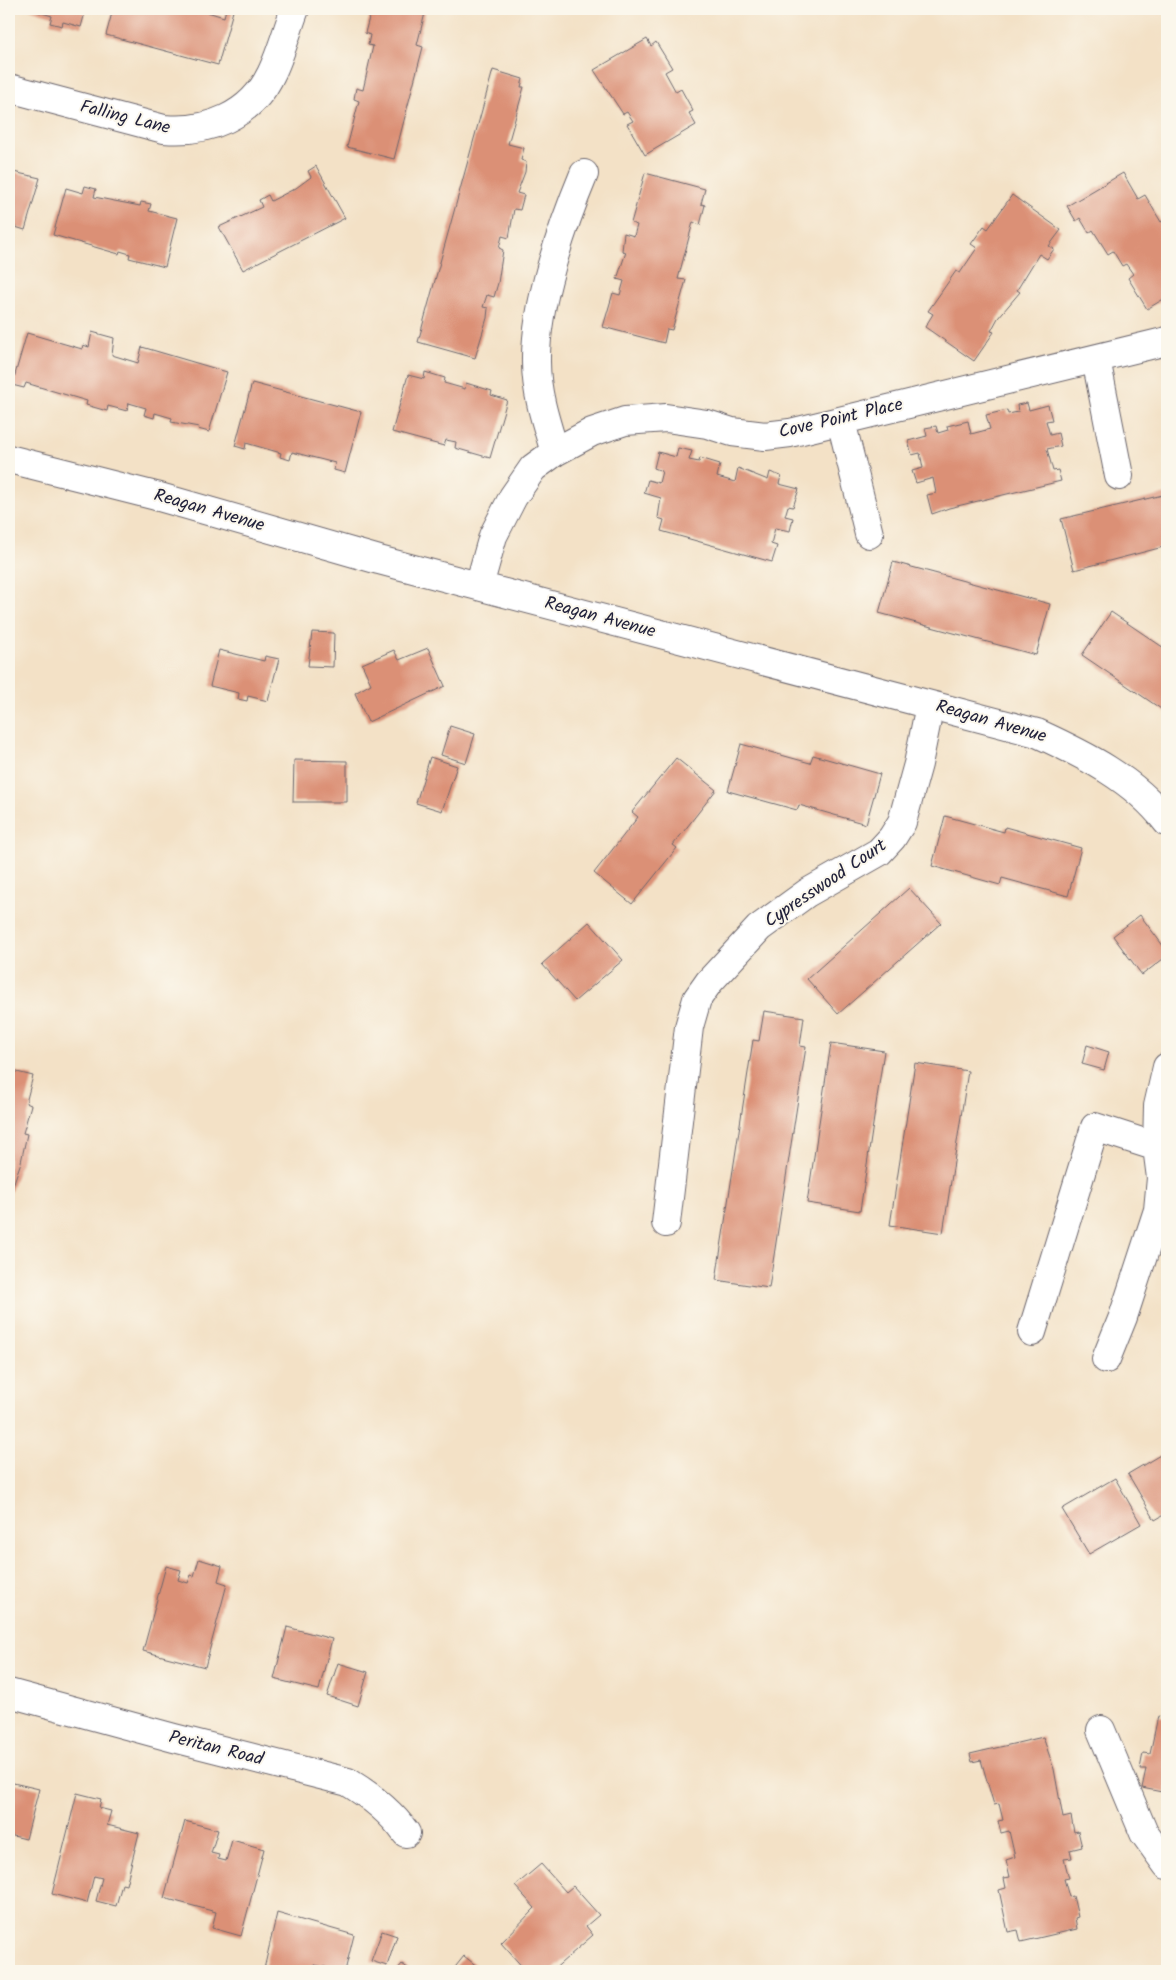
<svg xmlns="http://www.w3.org/2000/svg" width="1176" height="1980" font-family="Kalam,sans-serif">
<rect width="100%" height="100%" fill="#fbf7ec"/>
<filter id="ink" filterUnits="userSpaceOnUse"><feTurbulence type="fractalNoise" baseFrequency=".02" numOctaves="2"/><feDisplacementMap in="SourceGraphic" scale="10" xChannelSelector="R" yChannelSelector="G"/><feConvolveMatrix kernelMatrix="1 2 1 2 8 2 1 2 1" color-interpolation-filters="sRGB"/></filter>
<filter id="wash" filterUnits="userSpaceOnUse"><feTurbulence type="fractalNoise" baseFrequency=".0096" numOctaves="4" result="noise"/><feDisplacementMap in="SourceGraphic" scale="20" xChannelSelector="R" yChannelSelector="G"/><feGaussianBlur stdDeviation="1.12" result="paint"/><feColorMatrix in="noise" values="0 0 0 0 0 0 0 0 0 0 0 0 0 0 0 0 0 1.4 0 .05"/><feComposite in="paint" operator="in"/></filter>
<g filter="url(#wash)">
<rect width="100%" height="100%" fill="#f3e1c6"/>
<g id="blocks">
<path fill="#db9076" d="M29,9H86L81,27L63,22L62,26L50,23L52,16Z
M113,9H204V11L224,17L226,9L233,11L218,65L106,35Z
M366,9H426L417,45L423,47L394,159L347,147L359,101L354,99L356,88L363,90L373,46L368,45L370,35L365,33L370,14L365,13Z
M647,39L651,46L656,42L672,68L665,72L676,92L681,89L693,111L689,113L696,125L645,155L627,124L633,121L627,112L623,114L594,70Z
M493,70L523,79L521,87H524L508,144L524,148L521,160L526,162L525,172L517,193L524,195L520,210L514,209L509,238L502,236L499,248L503,250L498,283L494,297L487,295L483,307L488,308L487,318L475,358L418,342Z
M316,166L345,218L243,270L219,227L262,207L259,200L268,195L271,201L296,188L311,177L308,171Z
M9,171L40,178L25,230L9,225Z
M645,173L705,189L701,204L705,205L700,225L693,222L678,279L686,280L672,330L667,329L664,343L603,327L613,293L620,295L624,281L617,279L626,252L622,251L624,233L634,236L637,225L631,223Z
M1123,173L1138,199L1145,195L1161,222L1166,219L1167,221V297L1147,309L1128,278L1133,274L1126,264L1122,266L1113,251L1108,254L1093,230L1089,233L1080,218L1076,221L1067,206Z
M85,186L96,189L94,197L140,206L141,202L151,204L149,211L177,218L165,267L129,258L130,254L120,251L119,254L53,235L66,188L83,193Z
M1012,195L1061,230L1049,246L1054,249L1047,259L1039,254L1017,290L1020,292L998,318L991,331L994,332L974,361L925,327L933,314L928,311L956,271L960,273L977,248L971,244L984,226L988,229Z
M92,332L114,338L112,355L138,363L142,347L227,372L209,432L198,429L199,427L171,422L172,418L155,413L154,418L144,415L146,408L129,403L127,411L108,406L107,411L86,405L87,401L26,383L24,388L12,385L27,333L82,349L83,345L89,347Z
M425,372L445,378L444,383L465,389L466,383L492,391L491,395L507,400L490,458L455,448L456,442L446,440L444,446L392,432L408,375L424,379Z
M252,383L361,412L345,473L334,470L335,463L292,452L290,460L280,457L281,453L246,443L245,449L235,446Z
M1027,403L1029,410L1048,405L1052,420L1046,421L1050,435L1058,433L1061,446L1047,449L1053,471L1058,470L1061,481L949,508L932,514L927,495L936,493L933,478L916,483L912,471L923,468L920,453L912,455L908,441L927,436L925,428L936,426L938,433L948,430L947,426L968,421L971,434L990,429L986,415L1007,410L1008,414L1018,412L1017,405Z
M678,448L692,451L689,460L699,462L700,458L720,464L717,477L735,482L738,468L768,480L770,472L781,476L779,484L799,489L793,507L788,506L785,516L793,518L790,531L775,528L771,544L777,546L772,562L661,531L664,520L658,518L661,498L644,493L648,480L659,483L662,471L654,468L658,452L676,457Z
M1167,494V546L1074,570L1061,519Z
M893,562L1050,604L1036,655L879,613Z
M1111,612L1167,650V713L1082,655Z
M312,632L334,633L333,667L308,666Z
M428,648L445,686L368,722L355,693L371,684L362,664L394,650L399,660Z
M219,650L264,661L265,656L279,659L268,701L248,696L247,701L238,699L239,693L210,686Z
M450,726L475,734L466,763L441,755Z
M741,744L810,763L813,755L880,774L866,824L799,805L797,810L728,791Z
M430,757L457,766L442,811L416,803Z
M676,758L716,790L673,845L677,848L632,904L594,873L638,817L632,812Z
M294,760L347,761V802H293Z
M945,816L1004,832L1005,827L1081,848L1068,896L1002,878L1000,885L932,866Z
M909,888L941,923L838,1014L807,979Z
M1140,915L1167,951V956L1142,975L1113,936Z
M589,922L623,960L575,1001L542,964Z
M764,1011L804,1017L800,1046L806,1047L769,1288L716,1280L753,1040L759,1041Z
M831,1043L884,1051L860,1211L807,1203Z
M1087,1045L1109,1052L1104,1070L1082,1064Z
M915,1063L968,1071L943,1233L890,1225Z
M9,1070L33,1076L26,1103L31,1105L23,1133L27,1134L21,1162L9,1197Z
M1167,1451V1513L1155,1520L1128,1474Z
M1115,1478L1141,1524L1089,1554L1062,1509Z
M199,1559L222,1566L218,1581L227,1584L205,1667L143,1651L166,1566L181,1570L178,1580L188,1583L191,1575L194,1576Z
M287,1627L332,1639L319,1690L274,1679Z
M338,1663L368,1672L358,1706L327,1696Z
M1158,1716L1167,1718V1793L1142,1788L1146,1769H1140L1143,1753L1150,1754Z
M1043,1737L1054,1769L1063,1818L1071,1816L1074,1832L1078,1831L1082,1847L1070,1850L1072,1858L1064,1859L1069,1878L1064,1879L1069,1897L1073,1896L1078,1917L1075,1918L1077,1929L1021,1942L1018,1930L1008,1932L999,1890L1006,1888L1004,1878L1010,1877L1006,1860L1015,1857L1009,1831L1001,1833L998,1821L1003,1820L999,1804L994,1805L981,1760L972,1762L970,1754Z
M9,1782L39,1789L26,1839L9,1835Z
M77,1793L101,1799L99,1808L111,1811L107,1825L139,1833L126,1885L122,1884L116,1906L96,1901L102,1878L94,1876L87,1903L52,1894Z
M185,1821L218,1830L211,1853L219,1855L218,1859L226,1861L232,1840L264,1849L241,1936L212,1928L216,1912L164,1898Z
M541,1864L566,1892L573,1886L599,1915L586,1926L593,1935L552,1971H526L501,1943L535,1908L515,1886Z
M277,1913L354,1935L345,1971L314,1965L313,1971L264,1969Z
M382,1931L397,1936L387,1966L371,1961Z
M464,1956L483,1971H452Z
M402,1964L412,1971H396Z"/>
</g>
</g>
<g filter="url(#ink)">
<use href="#blocks" fill-opacity="0" stroke="#6b656c" stroke-width="1"/>
<g fill="none" stroke-linecap="round" stroke-linejoin="round">
<g stroke="#6b656c" stroke-width="30">
<path id="minor" d="M9,88L164,129C207,133 251,116 271,74C281,54 287,30 295,9
M1096,359L1119,476
M841,421L869,534
M555,452C546,423 536,393 536,362C535,305 562,227 584,174
M9,459L156,496L379,560L1037,733C1085,755 1134,779 1167,822
M479,586L493,536L513,497L533,468L555,452L592,432L625,421L666,418L707,424L732,432L765,436L790,433L1167,341
M666,1223L689,1027L697,999L709,982L759,928L807,893L879,852L892,838L902,822L918,764L930,705
M1032,1332L1095,1127L1157,1147
M1106,1359L1123,1317L1158,1210L1161,1178L1157,1147L1158,1106L1167,1067
M9,1693L174,1738L348,1782C371,1796 391,1812 406,1833
M1101,1730L1144,1833L1167,1865"/>
</g>
<use href="#minor" stroke="#fff" stroke-width="28"/>
</g>
</g>
<g text-anchor="middle" dominant-baseline="central" stroke-width="4" stroke-linejoin="round" paint-order="stroke">
<g font-size="18" fill="#22223b" stroke="#fbf7ec">
<text transform="translate(125 118) rotate(14)">Falling Lane</text>
<text transform="translate(841 419) rotate(-13)">Cove Point Place</text>
<text transform="translate(209 511) rotate(16)">Reagan Avenue</text>
<text transform="translate(600 618) rotate(15)">Reagan Avenue</text>
<text transform="translate(991 722) rotate(16)">Reagan Avenue</text>
<text transform="translate(826 884) rotate(-34)">Cypresswood Court</text>
<text transform="translate(216 1749) rotate(14)">Peritan Road</text>
</g>
</g>
<rect width="1176" height="1980" fill="none" stroke="#fbf7ec" stroke-width="30"/>
</svg>
